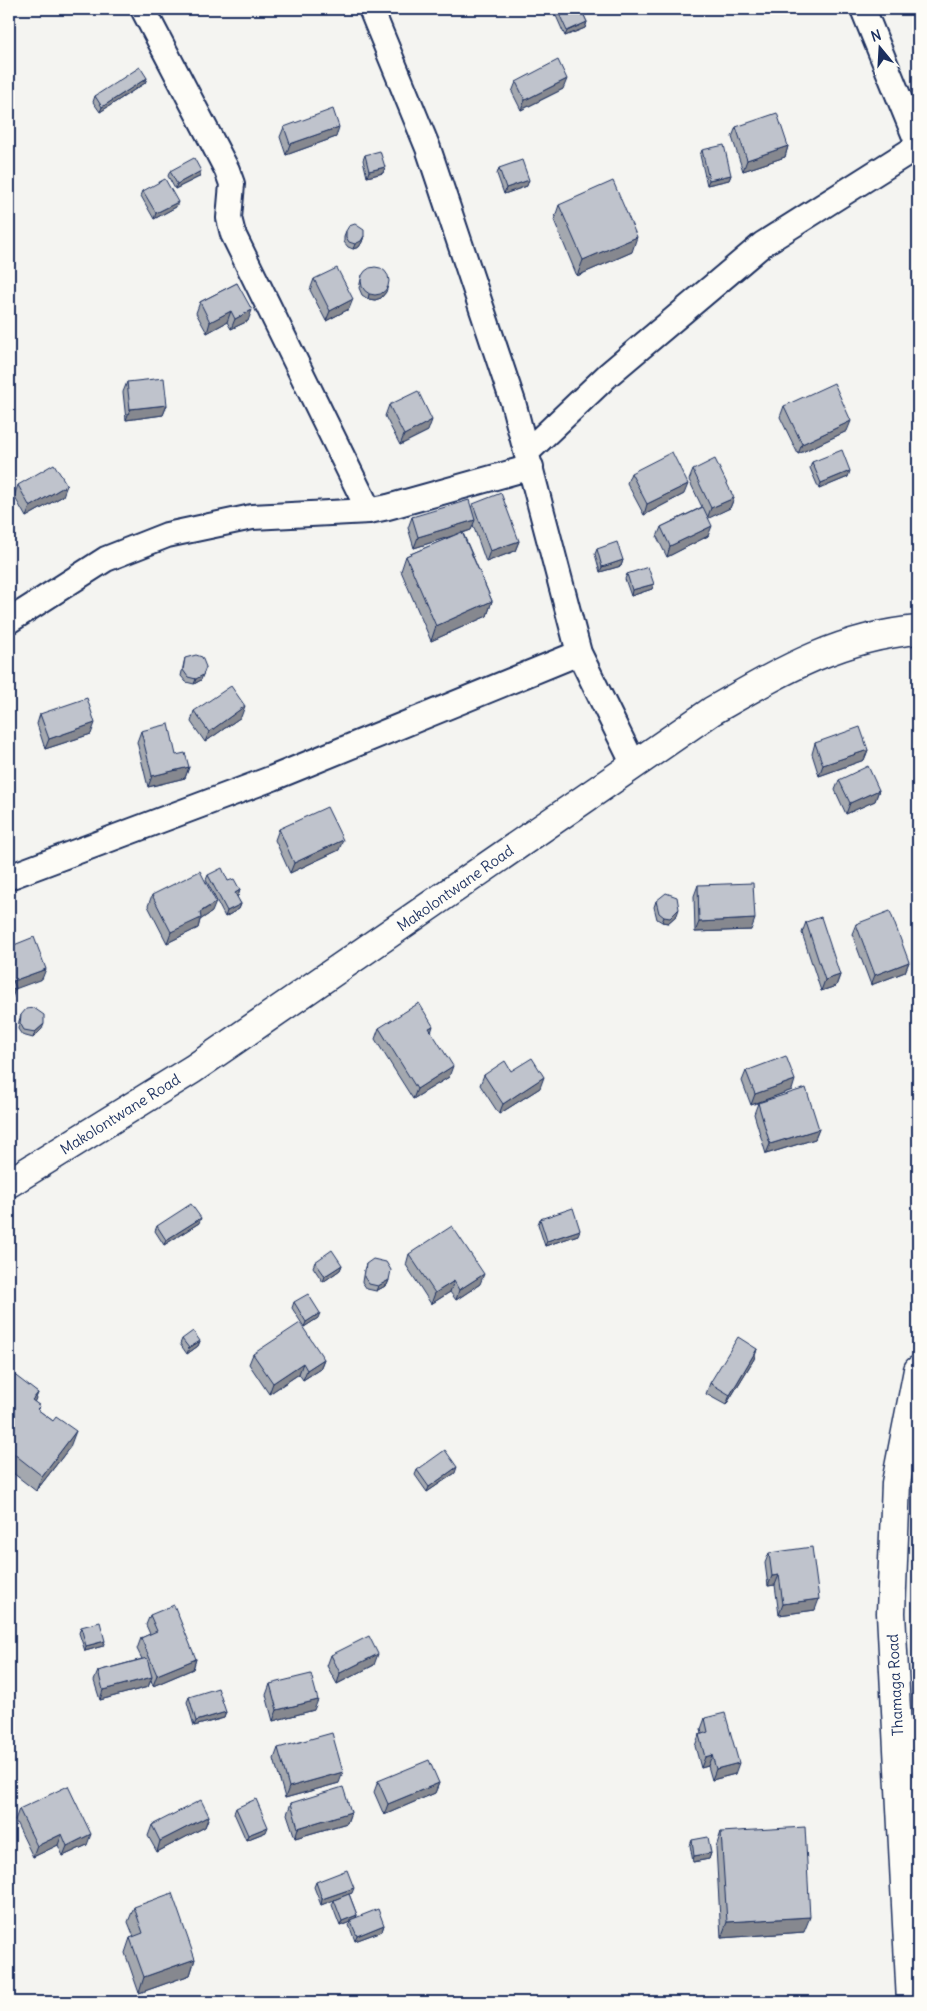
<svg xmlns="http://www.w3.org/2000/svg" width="927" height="2011" font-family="Delius,sans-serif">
<rect width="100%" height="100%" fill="#f4f4f1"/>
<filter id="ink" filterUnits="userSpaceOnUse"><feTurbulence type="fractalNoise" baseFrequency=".02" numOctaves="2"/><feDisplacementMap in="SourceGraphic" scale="10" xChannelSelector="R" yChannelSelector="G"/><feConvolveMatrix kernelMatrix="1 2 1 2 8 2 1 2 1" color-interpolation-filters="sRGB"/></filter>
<g filter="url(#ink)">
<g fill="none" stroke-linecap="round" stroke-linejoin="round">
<g stroke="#1b2f5e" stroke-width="28">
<path id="minor" d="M143,9L227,170L232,184L229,218L233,234L369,511
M371,9L428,148L513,402L579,653L634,765
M863,9L918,144
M527,452L609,374L763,244L918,146
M9,621L106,559L167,535L252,517L369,511L388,507L531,467
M9,877L273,778L579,653"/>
</g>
<g stroke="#1b2f5e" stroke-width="31">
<path id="secondary" d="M9,1183L193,1069L712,711C780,672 838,637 918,630
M911,2002L891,1613L896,1483L918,1370"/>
</g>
<use href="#minor" stroke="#fdfcf7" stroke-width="24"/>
<use href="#secondary" stroke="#fdfcf7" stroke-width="28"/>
</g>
<path fill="#a4a8af" stroke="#1b2f5e" d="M553,9H581L587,22L585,28L565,36Z
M147,78L145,83L100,112L93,102L95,96Z
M516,82L563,89L521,110L512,92Z
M284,127L336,137L286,155L280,137Z
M736,127L788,146L785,157L743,171L732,137Z
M702,150L731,175L729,180L707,185L700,155Z
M365,155L385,167L383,173L367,177L363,160Z
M499,168L527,186L504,194L497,174Z
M170,171L199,177L175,189L168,176Z
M143,191L176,207L154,219L141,196Z
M559,205L632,252L577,276L554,220Z
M346,231L364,236L362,242L359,247L353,249L348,247L344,242V236Z
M362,275L386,292L381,298L375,300L368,299L362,295L359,288Z
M314,279L349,309L326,321L310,290Z
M237,283L248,321L231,329L227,322L207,333L196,313L200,302Z
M127,382L167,405L163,415L126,420L123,392Z
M389,405L428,431L400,445L385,416Z
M784,406L847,431L798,454L780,417Z
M812,462L848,477L819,489L810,468Z
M693,470L734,498L730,508L708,518V536L667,557L657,537L661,527L702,507L689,480Z
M631,473L684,494L644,515L627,483Z
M18,485L63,496L26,517L14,496Z
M473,504L519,541L515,551L486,562L473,525L471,530L463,533L492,601L487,616L431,641L401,571L406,556L458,534L414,548L408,528L412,517L471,508Z
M597,549L623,560L621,566L600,572L595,554Z
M627,574L654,584L652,589L631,596L625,579Z
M185,658L201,680L194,684L186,682L181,676Z
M194,711L241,717L205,742L191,722Z
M40,714L91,734L45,749L37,724Z
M141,731L176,755L189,767L185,778L148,787L137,742Z
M815,743L868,750L864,760L819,776L812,754Z
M839,780L879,790L875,801L846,814L835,790Z
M279,829L339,850L290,873L275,840Z
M208,875L228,881L240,890L238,896H236L241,904L239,909L225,917L206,880Z
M698,885L751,930L695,932L694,896Z
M152,895L212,912L200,920L198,928L167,943L148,906Z
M656,901L677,915L668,923L662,922L657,919L654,907Z
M806,922L840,975L836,986L821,991L802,933Z
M856,924L909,962L905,972L871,985L852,934Z
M21,1015L42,1029L33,1038L22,1035L18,1029L19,1021Z
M379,1028L431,1032L449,1077L413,1099L375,1039Z
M511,1071L540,1088L499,1114L480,1085L484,1075Z
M746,1071L792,1090L751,1105L742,1081Z
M758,1103L819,1129L815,1139L766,1154L754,1114Z
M540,1219L578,1235L545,1246L538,1224Z
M199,1223L164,1245L155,1231L157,1226Z
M409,1254L480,1284L456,1300L450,1292L431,1304L406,1265Z
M315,1262L342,1265L340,1270L323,1282L313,1267Z
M366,1264L389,1280L387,1285L376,1291L367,1289L362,1282L364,1270Z
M294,1302L318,1318L304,1327L292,1308Z
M182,1339L200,1341L198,1346L187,1354L180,1344Z
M757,1349L754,1359L726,1405L706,1394L710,1383Z
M253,1354L324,1359L320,1369L303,1380L299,1374L269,1394L249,1364Z
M9,1377L38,1393L34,1402L40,1406L38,1410L53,1421L70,1447L36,1491L9,1470Z
M417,1470L455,1473L427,1492L415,1475Z
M769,1553L815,1610L779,1615L775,1585L768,1586L765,1563Z
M150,1615L196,1659L193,1669L153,1686L151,1680L148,1687L100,1700L94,1681L98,1671L142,1659L137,1649L141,1638L150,1634L146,1625Z
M81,1627L103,1646L85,1651L79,1633Z
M331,1655L374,1665L337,1684L327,1666Z
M270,1684L314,1710L273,1721L266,1695Z
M189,1697L226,1712L224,1718L194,1726L187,1702Z
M705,1718L735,1774L712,1780L708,1766L701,1768L695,1746L699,1735L702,1734L701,1729Z
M278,1748L339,1783L285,1798L274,1759Z
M378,1781L439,1783L435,1793L384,1815L374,1792Z
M291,1803L351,1812L347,1823L295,1838L287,1814Z
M236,1808L266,1832L246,1840L234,1813Z
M19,1809L87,1845L63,1856L58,1845L33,1857L15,1820Z
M209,1816L205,1827L157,1852L148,1836L152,1825Z
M721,1832L804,1932L721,1938L716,1847Z
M692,1840L711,1853L709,1859L693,1862L690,1845Z
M316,1882L352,1893L349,1894L357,1915L356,1918L384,1925L382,1931L355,1941L349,1925L350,1922L340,1926L332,1905L334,1900L343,1896L321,1905L314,1887Z
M134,1907L195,1959L190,1975L139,1993L125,1953L130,1938L134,1937L128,1922Z"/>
<path fill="#86888f" stroke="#1b2f5e" d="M587,22L585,28L565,36L567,31Z
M147,78L145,83L100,112L102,107Z
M567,79L563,89L521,110L525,100Z
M339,127L336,137L286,155L290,144Z
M788,146L785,157L743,171L747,160Z
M385,167L383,173L367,177L369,171Z
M201,171L199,177L175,189L177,184Z
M731,175L729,180L707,185L709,180Z
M529,180L527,186L504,194L506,188Z
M178,202L176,207L154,219L156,213Z
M364,236L362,242L359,247L353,249L355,244Z
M637,237L632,252L577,276L583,260Z
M388,286L386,292L381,298L375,300L368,299L369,294Z
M353,299L349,309L326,321L330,311Z
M252,310L248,321L231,329L235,319Z
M231,311L227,322L207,333L210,322Z
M167,405L163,415L126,420L130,409Z
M432,420L428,431L400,445L404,435Z
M851,421L847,431L798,454L802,444Z
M850,471L848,477L819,489L821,483Z
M688,484L684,494L644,515L647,504Z
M67,485L63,496L26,517L30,507Z
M734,498L730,508L707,519L711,508Z
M475,520L471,530L414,548L418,537Z
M712,526L708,536L667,557L670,546Z
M519,541L515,551L486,562L490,551Z
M623,560L621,566L600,572L602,567Z
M654,584L652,589L631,596L632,590Z
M492,601L487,616L431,641L436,626Z
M206,667L201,680L194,684L196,679Z
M245,706L241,717L205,742L209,732Z
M95,723L91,734L45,749L49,739Z
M868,750L864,760L819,776L823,765Z
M189,767L185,778L148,787L152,776Z
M879,790L875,801L846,814L850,803Z
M343,840L339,850L290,873L294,863Z
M240,890L238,896L233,898L235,893Z
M216,902L212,912L200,920L198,928L167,943L171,932Z
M241,904L239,909L225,917L227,911Z
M679,909L677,915L668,923L662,922L664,917Z
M755,919L751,930L695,932L699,922Z
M909,962L905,972L871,985L875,975Z
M46,969L42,979L15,989L12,998L9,999V990L13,981Z
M840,975L836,986L821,991L825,980Z
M44,1024L42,1029L33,1038L35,1032Z
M433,1026L430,1036L429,1028Z
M453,1066L449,1077L413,1099L417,1089Z
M544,1077L540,1088L499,1114L503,1104Z
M795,1080L792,1090L751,1105L755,1094Z
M819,1129L815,1139L766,1154L770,1144Z
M201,1218L199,1223L164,1245L166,1240Z
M580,1230L578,1235L545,1246L547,1241Z
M342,1265L340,1270L323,1282L325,1276Z
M484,1274L480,1284L456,1300L459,1290Z
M389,1280L387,1285L376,1291L378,1286Z
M454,1281L450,1292L431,1304L435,1293Z
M320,1313L318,1318L304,1327L306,1322Z
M200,1341L198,1346L187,1354L189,1348Z
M757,1349L754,1359L726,1405L730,1395Z
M324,1359L320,1369L303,1380L307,1370Z
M303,1363L299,1374L269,1394L273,1383Z
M38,1393L32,1408V1400Z
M76,1431L70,1447L36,1491L42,1476Z
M457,1467L455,1473L427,1492L429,1487Z
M779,1575L775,1585L768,1586L772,1576Z
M819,1599L815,1610L779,1615L783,1604Z
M105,1641L103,1646L85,1651L86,1646Z
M378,1654L374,1665L337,1684L340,1673Z
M196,1659L193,1669L153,1686L157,1675Z
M152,1677L148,1687L100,1700L103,1690Z
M318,1700L314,1710L273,1721L277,1710Z
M226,1712L224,1718L194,1726L196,1721Z
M712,1755L708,1766L701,1768L705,1757Z
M739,1763L735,1774L712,1780L716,1769Z
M343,1772L339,1783L285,1798L289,1787Z
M439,1783L435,1793L384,1815L388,1804Z
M351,1812L347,1823L295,1838L298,1828Z
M209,1816L205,1827L157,1852L160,1841Z
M268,1827L266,1832L246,1840L248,1835Z
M62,1834L58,1845L33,1857L37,1846Z
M91,1834L87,1845L63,1856L67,1846Z
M711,1853L709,1859L693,1862L694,1856Z
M354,1888L352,1893L321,1905L322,1899Z
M357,1915L355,1920H350V1922L340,1926L342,1921Z
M810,1917L804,1932L721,1938L727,1922Z
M384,1925L382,1931L355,1941L357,1936Z
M195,1959L190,1975L139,1993L144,1977Z"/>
<path fill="#bfc3cc" stroke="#1b2f5e" d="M557,9H581L587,22L567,31Z
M558,60L567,79L525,100L516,82Z
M140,67L147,78L102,107L95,96Z
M333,109L339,127L290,144L284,127Z
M777,113L788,146L747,160L736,127Z
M724,145L731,175L709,180L702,150Z
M380,151L385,167L369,171L365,155Z
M194,158L201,171L177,184L170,171Z
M522,160L529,180L506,188L499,168Z
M165,179L178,202L156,213L143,191Z
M613,181L637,237L583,260L559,205Z
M355,224L364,230V236L361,241L355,244L349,242L346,237V231L349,226Z
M361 281a14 14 0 1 1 28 0a14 14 0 1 1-28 0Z
M337,268L353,299L330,311L314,279Z
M237,283L252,310L235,319L231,311L210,322L200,302Z
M164,378L167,405L130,409L127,382Z
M834,383L851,421L802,444L784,406Z
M418,391L432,420L404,435L389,405Z
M842,450L850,471L821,483L812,462Z
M672,452L688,484L647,504L631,473Z
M715,459L734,498L711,508L693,470Z
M54,464L67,485L30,507L18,485Z
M501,493L519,541L490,551L473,504Z
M469,500L475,520L418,537L412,517Z
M703,507L712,526L670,546L661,527Z
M462,532L492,601L436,626L406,556Z
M617,542L623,560L602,567L597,549Z
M648,567L654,584L632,590L627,574Z
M196,655L202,657L206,667L203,675L196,679L188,677L183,670L185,658Z
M231,686L245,706L209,732L194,711Z
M87,698L95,723L49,739L40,714Z
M169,724L176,755L185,753L189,767L152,776L141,731Z
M860,727L868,750L823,765L815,743Z
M868,766L879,790L850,803L839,780Z
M327,807L343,840L294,863L279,829Z
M222,868L228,881L234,879L240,890L235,893L241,904L227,911L208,875Z
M200,871L216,902L200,912L201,918L171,932L152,895Z
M753,883L755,919L699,922L698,885Z
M666,893L677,897L679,909L670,918L664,917L659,913L656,901Z
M890,911L909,962L875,975L856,924Z
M821,917L840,975L825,980L806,922Z
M34,937L46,969L13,981L16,988L9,990V940L14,945Z
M419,1003L433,1026L429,1028L453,1066L417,1089L379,1028Z
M34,1008L44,1015V1024L35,1032L24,1030L20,1023L21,1015L26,1009Z
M786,1056L795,1080L755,1094L746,1071Z
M532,1058L544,1077L503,1104L484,1075L505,1061L511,1071Z
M806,1088L819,1129L770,1144L758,1103Z
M191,1204L201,1218L166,1240L157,1226Z
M573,1208L580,1230L547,1241L540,1219Z
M452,1226L484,1274L459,1290L454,1281L435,1293L409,1254Z
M332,1250L342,1265L325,1276L315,1262Z
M373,1259L386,1262L391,1270L389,1280L378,1286L369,1284L364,1277L366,1264Z
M308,1294L320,1313L306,1322L294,1302Z
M300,1323L324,1359L307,1370L303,1363L273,1383L253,1354Z
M193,1331L200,1341L189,1348L182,1339Z
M738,1337L757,1349L730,1395L710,1383Z
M12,1373L38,1393L32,1400L40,1406L37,1409L53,1421L56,1417L76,1431L42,1476L9,1450V1377Z
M445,1450L457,1467L429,1487L417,1470Z
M812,1547L819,1599L783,1604L779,1575L772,1576L769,1553Z
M174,1605L196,1659L157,1675L141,1638L157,1631L150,1615Z
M100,1622L105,1641L86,1646L81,1627Z
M369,1636L378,1654L340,1673L331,1655Z
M147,1658L152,1677L103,1690L98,1671Z
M311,1674L318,1700L277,1710L270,1684Z
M218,1688L226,1712L196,1721L189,1697Z
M725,1713L739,1763L716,1769L712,1755L705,1757L699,1735L708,1732L705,1718Z
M332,1733L343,1772L289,1787L278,1748Z
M429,1760L439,1783L388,1804L378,1781Z
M68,1786L91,1834L67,1846L62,1834L37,1846L19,1809Z
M343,1787L351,1812L298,1828L291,1803Z
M256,1799L268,1827L248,1835L236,1808Z
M201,1800L209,1816L160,1841L152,1825Z
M805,1827L810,1917L727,1922L721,1832Z
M708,1837L711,1853L694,1856L692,1840Z
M347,1870L354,1888L322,1899L316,1882Z
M172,1893L195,1959L144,1977L130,1938L143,1933L134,1907Z
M349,1894L357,1915L342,1921L334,1900Z
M378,1909L384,1925L357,1936L350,1920Z"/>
</g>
<g text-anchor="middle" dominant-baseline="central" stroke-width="4" stroke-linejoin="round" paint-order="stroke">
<g font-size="15" fill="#1b2f5e" stroke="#fdfcf7">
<text transform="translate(455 888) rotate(-35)">Makolontwane Road</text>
<text transform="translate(120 1114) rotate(-32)">Makolontwane Road</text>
<text transform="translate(895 1685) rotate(-93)">Thamaga Road</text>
</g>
</g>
<rect width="927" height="2011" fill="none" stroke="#fdfcf7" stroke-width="30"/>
<rect x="15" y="15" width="897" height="1981" fill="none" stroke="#1b2f5e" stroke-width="2" filter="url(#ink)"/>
<g transform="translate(880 48) rotate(342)" stroke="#fdfcf7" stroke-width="4" paint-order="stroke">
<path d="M0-4L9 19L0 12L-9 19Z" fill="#1b2f5e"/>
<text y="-8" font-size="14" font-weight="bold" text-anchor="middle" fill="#1b2f5e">N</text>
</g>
</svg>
